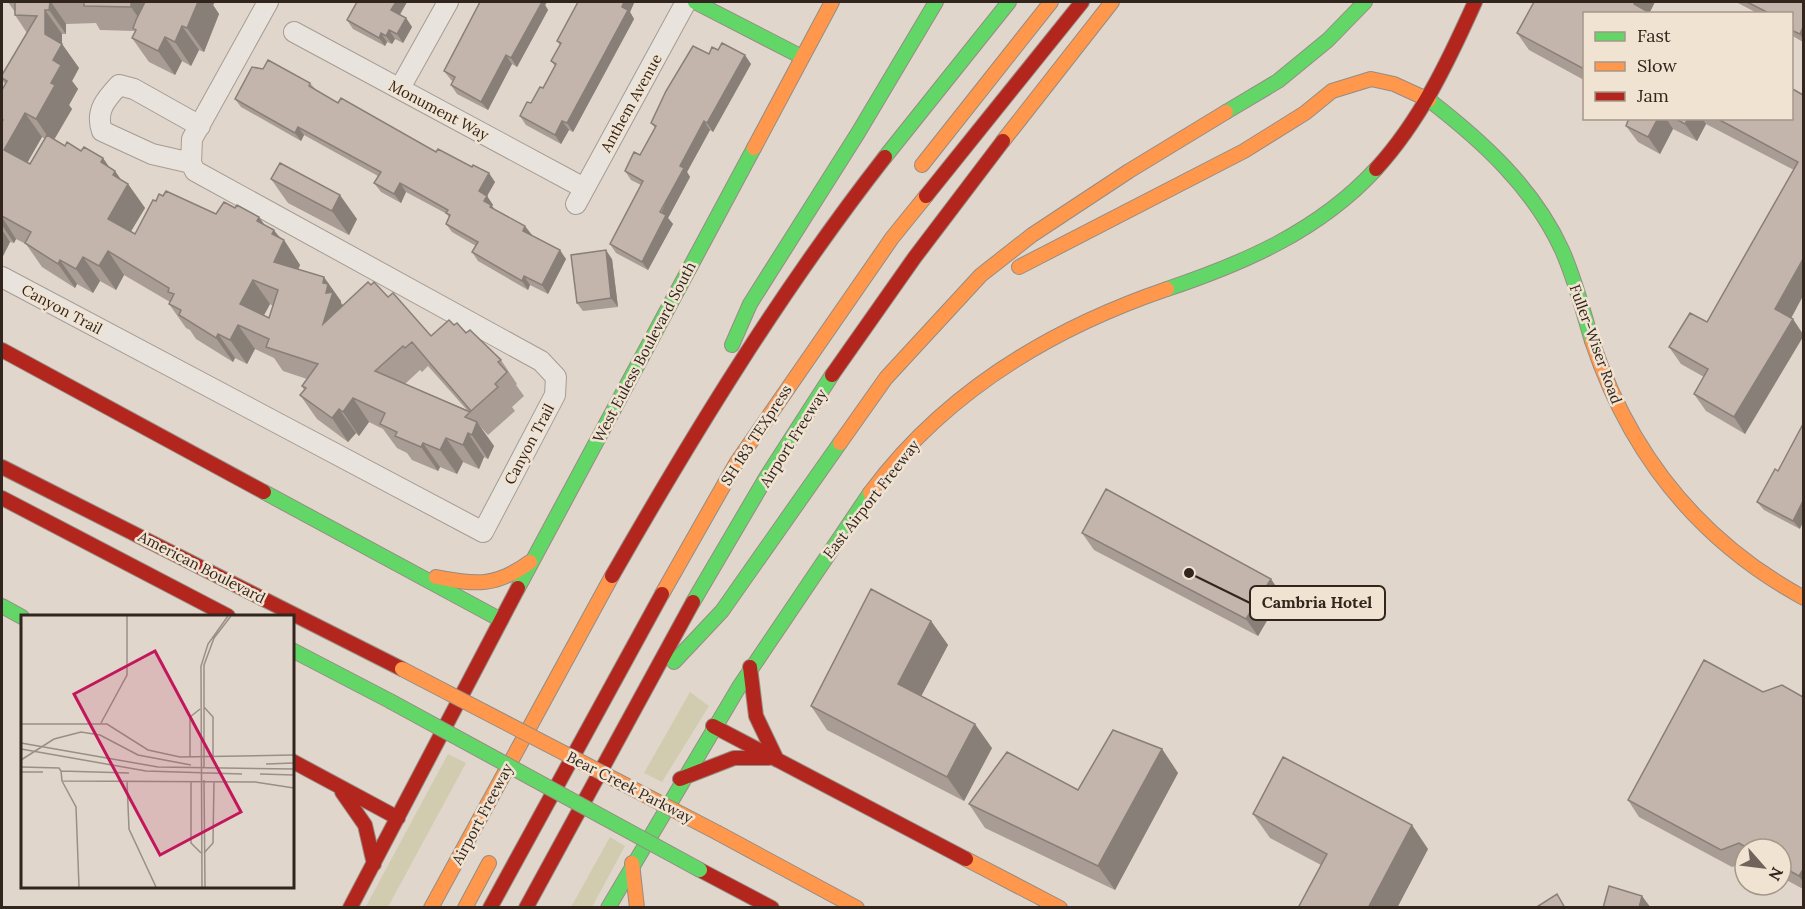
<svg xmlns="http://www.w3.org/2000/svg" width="1805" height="909" font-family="Lora,serif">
<rect width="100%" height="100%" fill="#e0d6cb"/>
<path fill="#d1ccaf" d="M690,692L709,706L662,782L644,773Z
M448,754L466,763L388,907L365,908Z
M610,837L625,846L592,907H571Z"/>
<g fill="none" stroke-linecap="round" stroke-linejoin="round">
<g stroke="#a59c95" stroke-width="22">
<path id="street" d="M294,32L584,188
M400,88L448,2
M191,163L152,154L102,131C95,111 106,99 119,85L134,89L200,126
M576,204L686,2
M2,277L483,532L555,395L556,377L541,361L195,171L191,163L192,139L268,2"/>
</g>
<g stroke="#958c84" stroke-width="16">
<path id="fast" d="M695,2L802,57
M1429,100C1482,141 1533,187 1562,250C1575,279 1583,311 1592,341
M1226,112L1278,81L1328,40L1365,2
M885,157L1009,2
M1167,289C1244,263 1319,231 1376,169
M732,345L750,304L858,133L936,2
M264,492L501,620
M518,588L754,148
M693,602L767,476L832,375
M2,606L22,617
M292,650L390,701
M674,662L722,611L840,443
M608,908L739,687L870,493"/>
</g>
<g stroke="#958c84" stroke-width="16">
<path id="slow" d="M1003,141L1112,2
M754,148L832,2
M922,165L1051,2
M1019,267L1244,151L1305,113L1332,91L1371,79L1394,84L1429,100
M1592,341C1630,455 1699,541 1804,598
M840,443L886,378L981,275L1032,235L1129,171L1226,112
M870,493C944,393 1050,329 1167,289
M436,577C476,585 496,587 530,562
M662,594L737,462L892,238L926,196
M718,833L857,908
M966,859L1060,908
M632,863L637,908
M431,908L612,576
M465,908L489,863"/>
</g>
<g stroke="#958c84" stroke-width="16">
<path id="jam" d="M1376,169C1420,121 1448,62 1475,2
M926,196L1082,2
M2,350L264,492
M832,375L915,257L1003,141
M2,467L402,669
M2,498L228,616
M612,576C695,431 782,289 885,157
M750,667L756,716L777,760
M713,726L966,859
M292,761L398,818
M680,779L734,758H769
M342,792L365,825L374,864
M700,870L772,908
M350,908L518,588
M490,908L662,594
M526,908L693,602"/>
</g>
<use href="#street" stroke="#e8e3dc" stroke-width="20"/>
<use href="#fast" stroke="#63d668" stroke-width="14"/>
<use href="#slow" stroke="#ff974d" stroke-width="14"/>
<use href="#jam" stroke="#b3261e" stroke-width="14"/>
<g stroke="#958c84" stroke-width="16" stroke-linecap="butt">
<path id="fast-bridge" d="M390,701L700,870"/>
</g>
<g stroke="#958c84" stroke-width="16" stroke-linecap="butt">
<path id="slow-bridge" d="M402,669L718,833"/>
</g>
<use href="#fast-bridge" stroke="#63d668" stroke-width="14"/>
<use href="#slow-bridge" stroke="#ff974d" stroke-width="14"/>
</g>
<path fill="#a89c94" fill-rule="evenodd" d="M8,2H215L213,5L219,14L204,52L199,50L191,66L182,61L175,75L149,62L132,38L135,31L100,30L96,23L66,24V34H62V44L79,68L72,81L78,89L69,105L72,109L54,140L65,146L103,158L109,167L115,171L121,180L128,184L145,208L131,231L135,234L156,201L163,196L216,214L265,225L284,240L300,265L298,269L341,301V303L343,305L371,285L388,297L431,336L454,325L501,360L517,384L516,385L524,396L512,407L515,411L488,435L478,424L494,446L488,459L484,457L479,469L463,462L457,474L440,467L438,471L412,460L407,453L397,448L383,429L369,422L359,436L356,433L348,442L317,419L300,395L304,390L302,386L307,379L283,371L274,358L255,349L247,364L235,358L233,362L196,339L190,330L186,328L169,304L170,302L124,275L116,290L100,281L93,293L77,284L75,288L42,267L26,244L16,239L14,243L10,242L2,258V90L5,84L2,80V75L27,33L15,15V12ZM42,137L45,139L30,164L27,162ZM270,304L273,306L269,318L264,315ZM428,366L467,410L405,384L420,370L422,372Z
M357,2H407L400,15L406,18L412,27L403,43L395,39L392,44L387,42L385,46L353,29L347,20Z
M480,2H547L545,5L548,10L517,67L512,64L488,110L457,94L451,85L453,81L451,80L444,71Z
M578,2H633L634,3L630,12L634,19L573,132L569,130L561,144L526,125L520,116L543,88L555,66L551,61L560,45L557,41Z
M1534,2H1655L1584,14V80L1529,50L1517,33Z
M1736,2H1803V42L1791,35V14H1759Z
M718,50L751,64L713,132L710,130L687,172L690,177L668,218L673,224L648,270L616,253L610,244L641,185L631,180L625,171L640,155L655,128L651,123L709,54Z
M310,83L316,90L338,103L495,182L487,196L493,205L492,206L495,210L531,236L566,259L548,294L530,285L528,290L478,261L472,252L476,246L452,232L446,224L449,217L447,214L406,192L401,203L381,192L374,183L378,176L304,135L301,141L241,107L235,99Z
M1803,95L1791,318L1745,434L1706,411L1694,394L1704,377L1681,364L1669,347L1707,322L1794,170L1706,124L1697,141L1673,129L1660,154L1638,142L1626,126L1629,118H1791Z
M271,179L357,219L349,235L288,203Z
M612,259L618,307L583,311L577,303Z
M1778,471L1800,529L1764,510L1757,502Z
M1082,533L1282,595L1258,636L1094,550Z
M931,621L948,645L921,696L992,748L964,801L827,730L811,706Z
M1763,692L1803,697V889L1781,877V849H1745V862L1732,867L1639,817L1628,800Z
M1162,749L1178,773L1115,890L985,828L969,804L1078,790Z
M1253,814L1428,849L1397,908H1298L1321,865L1270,838Z"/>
<path fill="#887f78" d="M50,2H51L66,24V34L49,10Z
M131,2H146L148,31L131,7Z
M198,2H215L213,5L219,14L204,52L187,28Z
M396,2H407L397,19L391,10Z
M540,2H547L545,5L548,10L517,67L511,58Z
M624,2H633L634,3L630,12L634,19L573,132L567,123Z
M1635,2H1655L1649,14L1634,4Z
M45,10L62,34V45V44L79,68L72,81L78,89L69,105L72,109L52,143L36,119L51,83L45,34Z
M406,18L412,27L403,43L397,34Z
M182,26L199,50L191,66L175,42Z
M1803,27V40L1800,34Z
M389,30L395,39L392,44L386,36Z
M381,33L387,42L385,46L379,38Z
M165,37L182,61L175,75L158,51Z
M506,55L512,64L488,110L481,102Z
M745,55L751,64L713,132L707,123Z
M25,113L42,137L21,174L4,150Z
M1658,118H1666L1673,129L1660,154L1648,137Z
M1688,118H1702L1706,124L1697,141L1685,124Z
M562,121L569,130L561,144L555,135Z
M704,121L710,130L687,172L690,177L668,218L673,224L648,270L642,262L680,166Z
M298,127L304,135L301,141L295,133Z
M103,158L113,173L115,171L126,187L128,184L145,208L124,243L108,219L101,162Z
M489,173L495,182L487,196L493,205L492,206L497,213L484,201L479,191Z
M400,183L406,192L401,203L394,194Z
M340,195L357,219L349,235L332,211Z
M2,217L16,239L14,243L2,225Z
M259,217L276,241L257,221Z
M525,226L532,235L529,240L523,231Z
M2,230L10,242L2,258Z
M274,230L283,242L284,240L300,265L291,286L274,262L272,234Z
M560,250L566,259L548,294L542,285Z
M606,250L612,259L618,307L611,298Z
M108,251L124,275L116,290L99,266Z
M83,257L100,281L93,293L76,269Z
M1803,259V296L1787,326L1775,309Z
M60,260L77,284L75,288L58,264Z
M524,276L530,285L528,290L522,281Z
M324,277L341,301V303L345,309L323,324L326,293L323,283Z
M253,280L270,304L257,328L240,304Z
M1793,319L1803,334V337L1745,434L1734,417Z
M238,325L255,349L247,364L230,340Z
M218,334L235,358L233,362L216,338Z
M353,398L369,422L359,436L343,412Z
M339,409L356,433L348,442L332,418Z
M477,422L494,446L488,459L472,435Z
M468,433L484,457L479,469L463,445Z
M446,438L463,462L457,474L440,450Z
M423,443L440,467L438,471L421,447Z
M1803,501V522L1800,529L1793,521Z
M1271,579L1282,595L1258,636L1246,619Z
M931,621L948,645L915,708L898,684Z
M975,724L992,748L964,801L947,777Z
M1162,749L1178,773L1115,890L1098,866Z
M1412,825L1428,849L1397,908H1368Z
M1803,869V882L1799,876Z
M1642,896L1651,908H1639Z"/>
<path fill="#c3b5ac" stroke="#887f78" stroke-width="1.5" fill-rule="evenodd" d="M15,2H50L49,10H45V34L62,44L53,60L61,65L51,83L55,85L36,119L25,113L4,150L30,164L47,135L65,146L67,142L81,151L84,147L103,158L101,162L115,171L113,175L128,184L108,219L135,234L153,200L156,201L159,194L163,196L166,191L216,214L224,202L235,208L237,205L259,217L257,221L274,230L272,234L284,240L274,262L324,277L323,283L328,284L326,293L333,292L323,324L368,282L371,285L374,282L388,297L393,293L431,336L449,320L454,325L457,323L466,333L470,330L501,360L498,362L507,372L495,384L498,387L471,411L412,342L405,348L403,346L375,371L470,412L465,417L477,422L472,435L468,433L463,445L446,438L440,450L423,443L421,447L395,436L397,432L380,424L385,413L353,398L343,412L339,409L332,418L300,395L306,388L302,386L318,364L266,347L269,339L238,325L230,340L218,334L216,338L179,315L181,310L169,304L174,294L168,292L169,288L108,251L99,266L83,257L76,269L60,260L58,264L25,243L31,232L2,216V122L3,120L2,119V90L7,81L2,78V75L37,16L15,15ZM253,280L278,290L269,318L240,304Z
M84,2H131V7L84,6Z
M145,2H198L187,28L182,26L175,42L165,37L158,51L132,38L136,30L133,28L136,20Z
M357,2H396L391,10L406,18L397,34L389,30L386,36L381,33L379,38L347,20Z
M480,2H542L511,58L506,55L481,102L451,85L455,77L444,71Z
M578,2H624L622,7L628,10L567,123L562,121L555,135L520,116L527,102L531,103L540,87L543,88L556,64L551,61L561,43L557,41Z
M1534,2H1635L1634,4L1652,14H1584V69L1517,33Z
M1747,2H1803V27L1800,34L1791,30V14H1766L1767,12Z
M722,43L745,55L707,123L704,121L680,166L684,168L660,212L666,215L642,262L610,244L643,181L625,171L634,152L640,155L656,126L651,123L666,91L693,46L709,54L712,47L718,50Z
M268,60L310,83L309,86L338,103L341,98L436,152L438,149L472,167L473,165L489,173L479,191L487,196L484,201L491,205L490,207L525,226L523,231L560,250L542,285L524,276L522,281L472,252L478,242L446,224L450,215L446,213L448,210L400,183L394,194L374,183L381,172L298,127L295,133L235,99L252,67L263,69Z
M1791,88L1803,95V259L1775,309L1793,319L1734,417L1694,394L1708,369L1669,347L1690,313L1707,322L1798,162L1716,118H1791Z
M1629,118H1658L1648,137L1626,126Z
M1674,118H1688L1685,124Z
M280,163L340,195L332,211L271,179Z
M606,250L611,298L577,303L571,255Z
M1803,424V501L1793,521L1757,502L1775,469L1778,471Z
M1106,489L1271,579L1246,619L1082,533Z
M871,589L931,621L898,684L975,724L947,777L811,706Z
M1704,660L1763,692L1782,685L1803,697V869L1799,876L1781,866V849H1749L1739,843L1721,850L1628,800Z
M1113,730L1162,749L1098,866L969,804L1007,752L1078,790Z
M1283,757L1412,825L1368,908H1298L1327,854L1253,814Z
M1609,886L1642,896L1639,908H1603Z
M1557,894L1565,908H1535Z"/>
<g text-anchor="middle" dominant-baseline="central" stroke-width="5" stroke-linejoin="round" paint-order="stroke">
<g font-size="15" fill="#32251e" stroke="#f1e3d1">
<text transform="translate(631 103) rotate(-61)">Anthem Avenue</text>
<text transform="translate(439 110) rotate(28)">Monument Way</text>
<text transform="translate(62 309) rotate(28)">Canyon Trail</text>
<text transform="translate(1596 344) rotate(70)">Fuller-Wiser Road</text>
<text transform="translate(644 352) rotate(-62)">West Euless Boulevard South</text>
<text transform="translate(756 435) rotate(-57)">SH 183 TEXpress</text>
<text transform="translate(793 438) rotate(-58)">Airport Freeway</text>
<text transform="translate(529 444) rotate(-62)">Canyon Trail</text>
<text transform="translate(871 499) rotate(-52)">East Airport Freeway</text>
<text transform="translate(202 567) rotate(27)">American Boulevard</text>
<text transform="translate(630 787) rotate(27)">Bear Creek Parkway</text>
<text transform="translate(482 814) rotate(-62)">Airport Freeway</text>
</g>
</g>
<g transform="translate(21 615)">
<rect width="273" height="273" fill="#e0d6cb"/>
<path fill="none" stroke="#9a8f86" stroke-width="1.5" d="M183,92L192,102V143M80,108L106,60V1M0,109H86L127,135L159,142L273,140M0,128L137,152L273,154M0,134L125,156L221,159M169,142V102L179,94M0,145L33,124L60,117L79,120L117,140L170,150M245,149L273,148M0,152L38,153L40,156M183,152V50L193,23L210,1M40,156L41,166L234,167L273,173M40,156L108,158M0,157H22M239,159L273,160M183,165L184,272M41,166L55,192L58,272M106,166L108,214L135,272M170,166V228L180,238M183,238L192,228L193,166M181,272L180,51L187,29L207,1"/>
<path fill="#c2185b" fill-opacity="0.15" stroke="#c2185b" stroke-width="3" d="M134,36L220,197L139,240L53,79Z"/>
<rect width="273" height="273" fill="none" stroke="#32251e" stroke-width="3"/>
</g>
<path fill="none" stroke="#32251e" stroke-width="2" d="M1189 573L1250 603"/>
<circle fill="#32251e" stroke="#f1e3d1" stroke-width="2" cx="1189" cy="573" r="6"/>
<rect fill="#f1e3d1" stroke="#32251e" stroke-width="2" x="1250" y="586" width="135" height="34" rx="6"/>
<g font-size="16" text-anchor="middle" font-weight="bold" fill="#32251e">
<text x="1317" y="608">Cambria Hotel</text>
</g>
<rect width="1805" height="909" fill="none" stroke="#32251e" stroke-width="6"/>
<rect x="1583" y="12" width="210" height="108" fill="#f1e3d1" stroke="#a59789" stroke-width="1.5"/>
<rect x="1595" y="32" width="30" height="9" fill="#63d668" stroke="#a59789" stroke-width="1.5"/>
<text x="1637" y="42" font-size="18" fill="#32251e">Fast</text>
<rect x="1595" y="62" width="30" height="9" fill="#ff974d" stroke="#a59789" stroke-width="1.5"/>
<text x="1637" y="72" font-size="18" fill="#32251e">Slow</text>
<rect x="1595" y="92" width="30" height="9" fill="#b3261e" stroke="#a59789" stroke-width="1.5"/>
<text x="1637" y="102" font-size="18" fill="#32251e">Jam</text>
<g transform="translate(1763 867) rotate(118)"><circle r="28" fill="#f1e3d1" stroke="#a59789" stroke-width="1.5"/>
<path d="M0-4.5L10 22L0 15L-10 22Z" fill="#6f635b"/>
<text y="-9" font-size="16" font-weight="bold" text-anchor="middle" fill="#32251e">N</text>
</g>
</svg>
